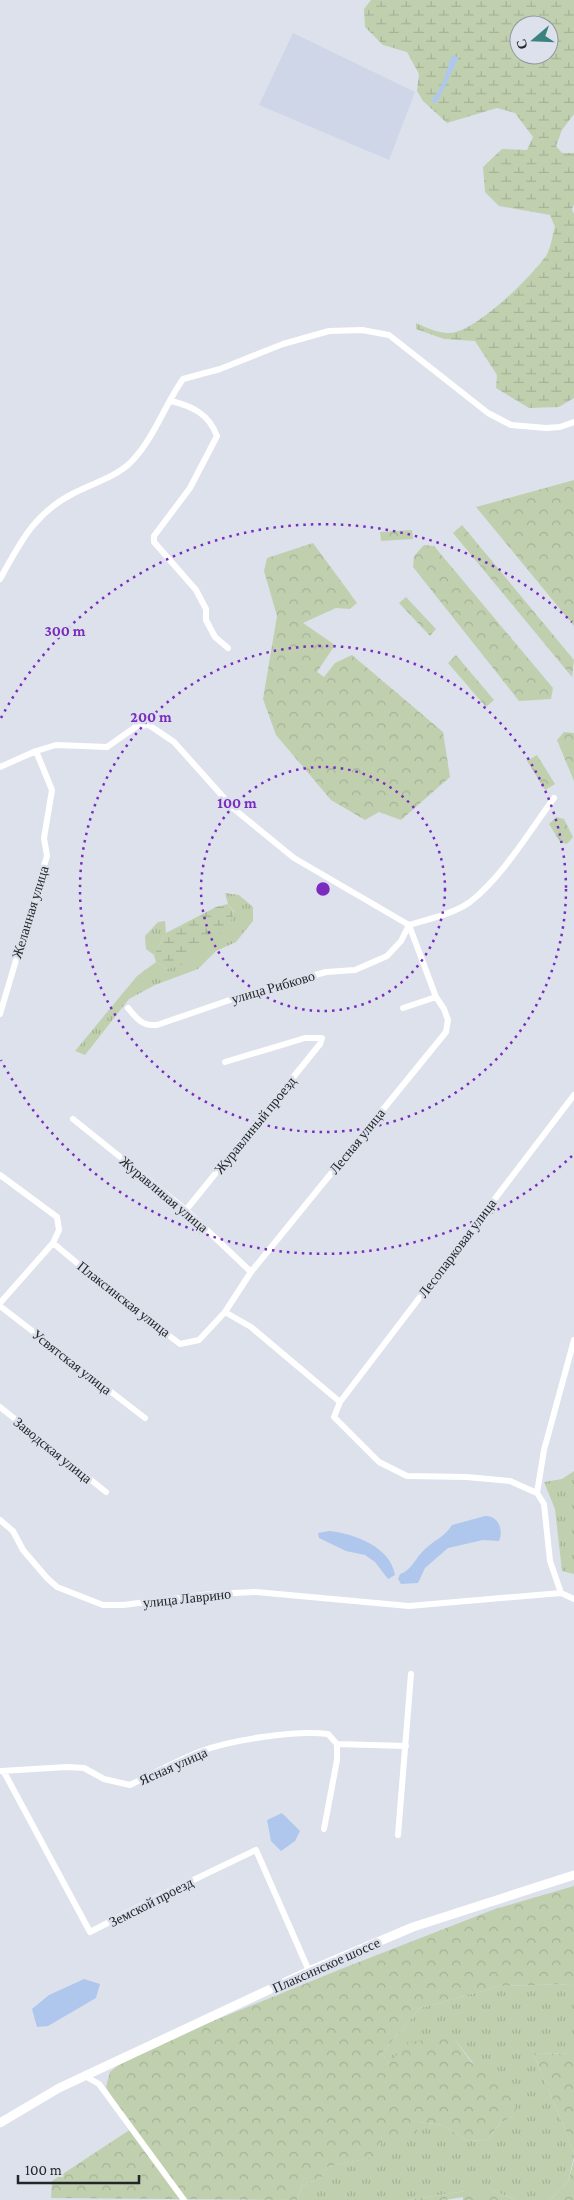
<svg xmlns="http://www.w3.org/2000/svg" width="574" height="2200" font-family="'Crimson Pro',serif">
<defs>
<pattern id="grass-tufts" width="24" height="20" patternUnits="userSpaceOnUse" patternTransform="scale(1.25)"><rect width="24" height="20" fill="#c0d0af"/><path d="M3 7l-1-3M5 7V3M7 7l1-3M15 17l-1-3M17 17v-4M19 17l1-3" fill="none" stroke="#a5b297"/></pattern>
<pattern id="forest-crowns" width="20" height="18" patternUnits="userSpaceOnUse" patternTransform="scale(1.25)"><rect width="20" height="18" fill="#c0d0af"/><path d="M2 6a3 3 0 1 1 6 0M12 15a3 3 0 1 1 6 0" fill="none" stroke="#a5b297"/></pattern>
<pattern id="wetland-marsh" width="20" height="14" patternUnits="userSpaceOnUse" patternTransform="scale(1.25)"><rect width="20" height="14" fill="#c0d0af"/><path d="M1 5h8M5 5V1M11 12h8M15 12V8" fill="none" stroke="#a5b297"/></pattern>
</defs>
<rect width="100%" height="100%" fill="#dce1ec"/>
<path fill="#cfd6e8" d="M293,33L415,92L389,160L259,105Z"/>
<path fill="url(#grass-tufts)" d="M225,893L239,895L253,907V921L236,942L216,951L198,969L155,985L129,999L85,1055L75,1051L137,976L156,962L167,969L234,912L228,904Z
M165,921L166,933L154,955L146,949L145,936L158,922Z
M574,1471V1574L562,1571L555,1509L544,1482L562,1479Z
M574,1984V2054L533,2053L566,2131L574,2156L568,2182L550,2200H516L494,2191H466L409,2200H297L302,2186L321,2178L327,2167L378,2156L382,2136L418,2122L442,2125L468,2141L487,2140L501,2122L515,2116L455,2040L388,2064L382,2053L420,2008L501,1986Z"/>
<path fill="url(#forest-crowns)" d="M574,480V626L476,507Z
M462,525L574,660L572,677L453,533Z
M412,530L413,539L381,541L380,532Z
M313,543L357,603L350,609L336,608L303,623L335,645L317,672L324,677L335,663L352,655L443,732L450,777L401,820L379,812L365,820L331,800L276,735L263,699L277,616L264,571L267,558Z
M424,545L434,546L553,688L551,699L519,701L413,567L414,556Z
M406,597L436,629L430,636L399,603Z
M456,655L494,700L486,707L448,663Z
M564,732L574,733V781L557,740Z
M537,755L555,784L545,790L527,761Z
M556,817L564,819L573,837L567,844L560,842L549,824Z
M574,1886V1984L501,1986L420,2008L382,2053L388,2064L410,2042L438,2038L455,2040L472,2063L496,2067L516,2099L515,2116L501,2122L487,2140L468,2141L442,2125L418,2122L417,2133L403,2140L391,2134L382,2136L379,2156L327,2167L321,2178L302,2186L297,2200L51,2198L52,2181L131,2129L106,2087L110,2072L132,2054L346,1967L495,1909Z
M533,2053L574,2054V2156L566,2131Z
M574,2160V2200H550L568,2182Z
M466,2191H494L516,2200H463V2197L445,2200H409Z"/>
<path fill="url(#wetland-marsh)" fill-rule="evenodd" d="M371,0H574V114L562,130L556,146L562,153H574V204L572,209L574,214V398L559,407L529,408L496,388L497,375L475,341L444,339L416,329V323C427,328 444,336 456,332C482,325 530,278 546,256C551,248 552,236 555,227L550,215L499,206L485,192L483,167L502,149L527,150L533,137L515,113L497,108L447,123L423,101L417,91L419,74L407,52L383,45L365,27L364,9ZM519,25H549V55H519Z
M228,904L234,913L230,924L182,965L167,969L156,962L154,955L166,933L216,907Z"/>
<path fill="#b0c7ed" d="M451,56L459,57L438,101L434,103L431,100C441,92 448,68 451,56Z
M485,1516C498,1515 504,1530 499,1541L483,1540L448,1548L425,1568L418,1583L401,1584L398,1579L400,1574C411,1571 416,1557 425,1549C434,1540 445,1537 452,1525Z
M329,1531C353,1533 391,1547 395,1575L388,1579L375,1562L365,1555L346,1551L319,1538L318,1533Z
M282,1813L300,1831L295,1841L281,1851L271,1841L267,1820Z
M84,1979L100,1984L96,1998L48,2026L37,2027L32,2009L49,1995Z"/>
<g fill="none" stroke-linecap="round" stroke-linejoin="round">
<path stroke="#fff" stroke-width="6" d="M171,401C192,406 209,414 217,436L190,488L154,536V542L196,590L206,609V620L215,637L228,648
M0,579C21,541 35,512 76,492C94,483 115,477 130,463C154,439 164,406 183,379L220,369L283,344L329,331L362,330L389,335L488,413L511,425L546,428L560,427L574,422
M0,767L36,751L56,745L107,747L137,726L149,725L174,742L234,809L294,858L409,925L436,997L444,1009L448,1020L446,1032L251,1272L225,1312L199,1340L180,1344L101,1283L53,1243
M128,1008C137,1019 142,1026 157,1025L253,992L326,972L355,970L387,956L401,941L409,925C429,919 453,914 470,902C503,876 529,832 554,798
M403,1008L436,997
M0,1014L47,856L44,838L52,790L36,751
M73,1119L186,1210L251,1272
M0,1175L57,1217L59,1230L53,1243L0,1303
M186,1210L320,1044L322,1038H305L225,1062
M0,1306L145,1418
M225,1312L251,1327L340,1402L334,1417L379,1462L407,1476L467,1477L510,1481L537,1493L544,1504L550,1561L561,1593
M340,1402L574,1095
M0,1407L106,1492
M537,1493L544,1450L574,1340
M0,1520L13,1531L23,1550L47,1578L57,1587L103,1605H123L211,1594L256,1592L409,1606L561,1593
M561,1593L574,1599
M337,1744L406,1746
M1,1771L67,1767L84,1768L104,1779L130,1785C153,1774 176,1761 199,1752C230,1740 295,1730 328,1734L337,1744
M4,1772L90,1932L164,1894L256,1850L309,1971
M324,1829L337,1760V1744
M398,1835L411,1674
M85,2076L99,2084L184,2200"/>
<path stroke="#fff" stroke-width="9" d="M0,2123L59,2088L309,1971L413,1927L574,1875"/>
</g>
<g fill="none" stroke="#7b2cbf" stroke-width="2.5" stroke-dasharray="2.5 5">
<circle cx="323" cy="889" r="122"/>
<circle cx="323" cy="889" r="243"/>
<path d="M572 1156A365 365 0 0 1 1 1060M1 718A365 365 0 0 1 572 622"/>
</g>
<g text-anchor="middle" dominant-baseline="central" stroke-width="5" stroke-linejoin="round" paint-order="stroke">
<g font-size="14" fill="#232529" stroke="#dce1ec">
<text transform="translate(30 912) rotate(-73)">Желанная улица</text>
<text transform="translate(273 987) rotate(-16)">улица Рибково</text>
<text transform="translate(255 1125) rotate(-51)">Журавлиный проезд</text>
<text transform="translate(357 1141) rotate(-51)">Лесная улица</text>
<text transform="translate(164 1194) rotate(40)">Журавлиная улица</text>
<text transform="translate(457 1248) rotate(-53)">Лесопарковая улица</text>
<text transform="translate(124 1299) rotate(38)">Плаксинская улица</text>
<text transform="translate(72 1362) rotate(38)">Усвятская улица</text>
<text transform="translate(53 1450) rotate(39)">Заводская улица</text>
<text transform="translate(187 1598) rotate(-6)">улица Лаврино</text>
<text transform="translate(173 1766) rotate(-24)">Ясная улица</text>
<text transform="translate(151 1902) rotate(-27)">Земской проезд</text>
<text transform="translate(326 1965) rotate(-24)">Плаксинское шоссе</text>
</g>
</g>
<circle cx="323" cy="889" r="8" fill="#7b2cbf" stroke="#dce1ec" stroke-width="2.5"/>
<g font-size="15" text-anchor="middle" font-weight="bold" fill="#7b2cbf" stroke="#dce1ec" stroke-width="5" stroke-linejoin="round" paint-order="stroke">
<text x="65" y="636">300 m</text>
<text x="151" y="722">200 m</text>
<text x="237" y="808">100 m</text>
</g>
<g transform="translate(534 40) rotate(251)"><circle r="24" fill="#dce1ec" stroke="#92969e"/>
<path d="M0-4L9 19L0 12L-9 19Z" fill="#3b8381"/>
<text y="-8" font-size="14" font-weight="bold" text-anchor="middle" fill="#232529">С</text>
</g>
<path d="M18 2175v8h121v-8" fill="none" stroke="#232529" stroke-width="2.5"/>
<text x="25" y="2175" font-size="15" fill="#232529" stroke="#dce1ec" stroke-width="4" paint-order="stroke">100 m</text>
</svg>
